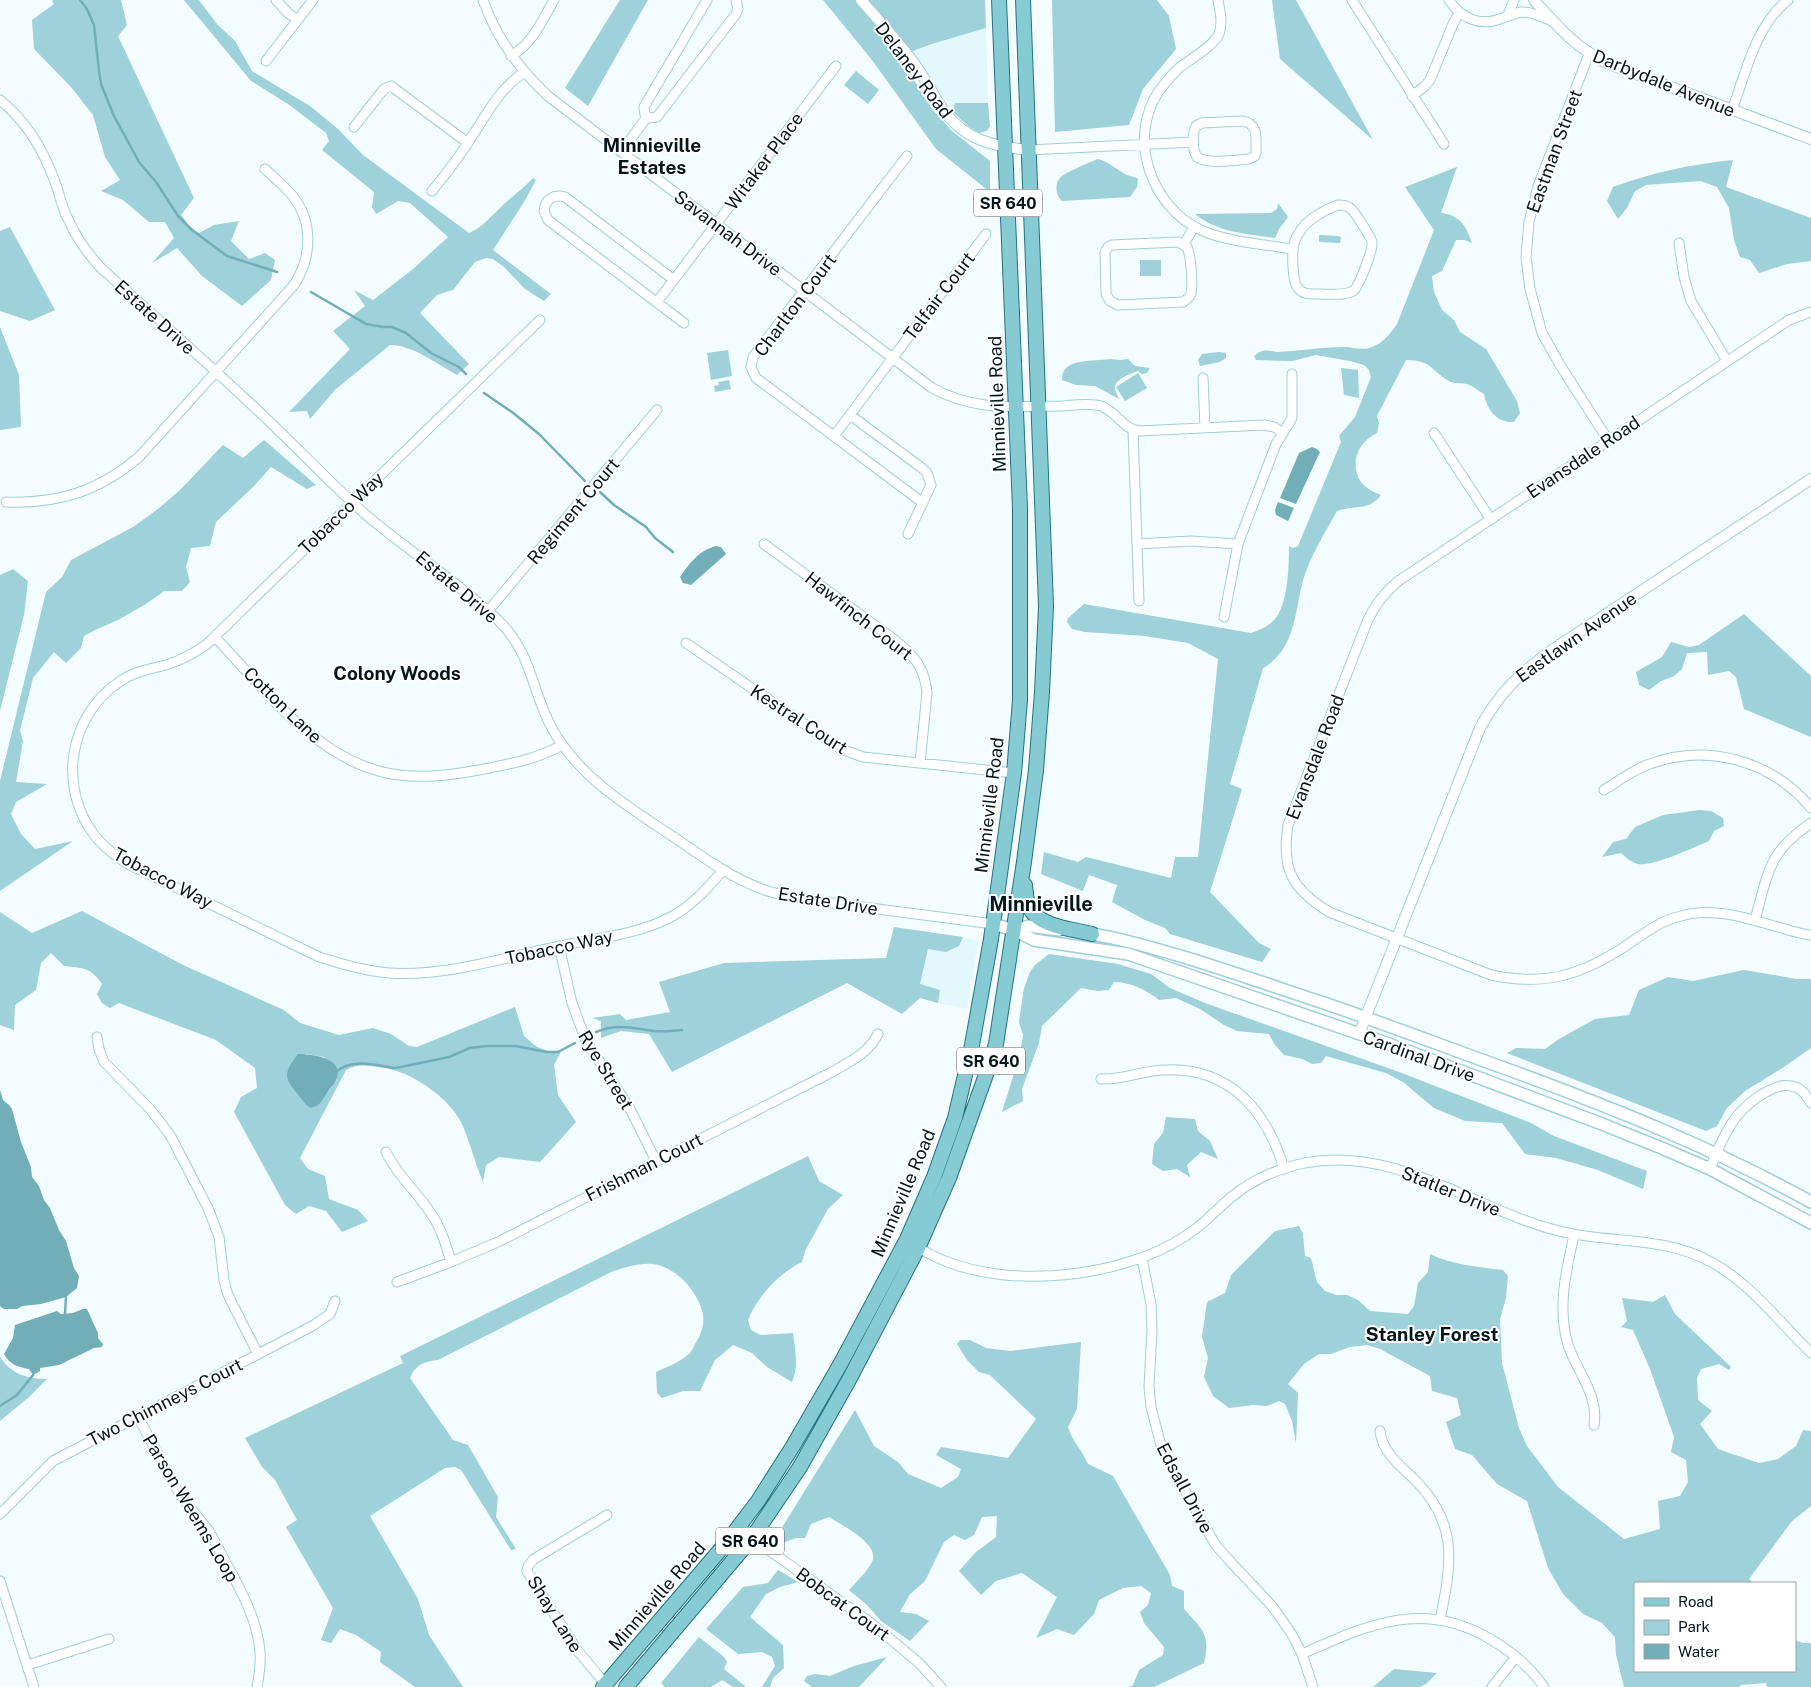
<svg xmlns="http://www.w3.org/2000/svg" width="1811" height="1687" font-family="'Public Sans',sans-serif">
<rect width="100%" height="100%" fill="#f3fcfe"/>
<path fill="#e2f8fc" d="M986,28L988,103H955L953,112L912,51Z
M963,937L978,941L967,1009L938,1003L940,990L919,984L928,949L946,952L959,946Z"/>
<path fill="#9ed1d9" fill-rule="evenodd" d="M52,0H121L127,25L118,36L194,198L181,215L190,227L199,233L214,225L239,221L231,241L249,259L265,253L275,260L271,280L242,306L202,276L177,248L152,263L174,238L165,222H149L123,200L101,191L120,180L105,157L93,115L71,87L34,49L32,20L54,4Z
M184,0H199L217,24L235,41L252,71L310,106L338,129L363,155L469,233C482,228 490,217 500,208C511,197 523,189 533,178L536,180L524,202L493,250L551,294L544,301L525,289L504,267L493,259L486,258L475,262L453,290L437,295L420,313L469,364L457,375C437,364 413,345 390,345L336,389L310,419L307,411L289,412L350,349L333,331L365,306L354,290L373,300L413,269L448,237L410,203L398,201L376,214L372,207L374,192L322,150L329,141L326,133L288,104L251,81Z
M620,0H648L588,106L565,88Z
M823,0H985L986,28L932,44L899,56L932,109L952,131L990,161V192L936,149L872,60Z
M1052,0H1157L1169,16L1176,49L1143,89L1129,125L1055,132Z
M1272,0H1296L1373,140L1280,59Z
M856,71L879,90L868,104L844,85Z
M955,103H988L990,126L987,131L979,133L968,126L953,112Z
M1098,159C1109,162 1117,170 1127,175C1131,177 1134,176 1138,179L1137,187L1130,197L1062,201C1055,195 1054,182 1062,176C1065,173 1094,160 1098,159Z
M1733,160L1726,187L1811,218V261L1787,264L1759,273L1750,260L1740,257L1734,240L1729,208L1717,187L1701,181L1646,185L1635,191L1627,208L1618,219L1607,201L1613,187C1651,173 1692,164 1733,160Z
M1457,167L1441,213C1460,215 1466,226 1472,243L1465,240H1456L1442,271L1432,276L1434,292L1442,310L1454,320L1460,332L1486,349L1517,401L1520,413L1514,422C1497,423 1487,410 1484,394C1479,391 1473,386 1467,384C1462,383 1457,384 1451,382C1431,372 1433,360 1406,360L1377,416L1379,423L1377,433C1359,442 1350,460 1359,479C1363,487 1373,492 1381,495C1370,511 1353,505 1337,511C1327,529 1316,547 1308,566C1293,601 1301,646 1263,668L1230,784L1242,789L1210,892L1259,943L1271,949L1262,962L1170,934L1165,928L1145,920L1112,902L1117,885L1089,875L1083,891L1041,874L1044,852L1078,862L1086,857L1171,878L1175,857H1198L1218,659L1188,643L1145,636L1085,632L1072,629L1067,622L1068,618L1084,604L1251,633C1260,630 1268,627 1275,619C1288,604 1289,566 1289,546L1293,548L1298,546L1341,442L1339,436L1355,417L1371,377L1369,370L1364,365L1350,361L1316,355L1292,361L1256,360L1254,356C1261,349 1268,350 1277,352C1300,351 1322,347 1344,347C1353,347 1363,351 1372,347C1383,343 1390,334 1397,324L1434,230L1405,187Z
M1278,203L1288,217L1279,229L1275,238C1248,234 1218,233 1195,214L1271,213L1277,209Z
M10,227L55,310L30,321L0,311V231Z
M1319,235L1338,236L1341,237L1340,243L1319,242Z
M1140,260H1161V276H1140Z
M0,327L19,375L21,427L0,430Z
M728,350L732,376L711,380L707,353Z
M1219,352L1226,353V358L1220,362L1200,366L1198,360L1202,354Z
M1110,359L1120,360L1128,359L1135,366L1150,368L1147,373L1142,374L1138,371C1132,373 1115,379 1115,387C1115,391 1118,396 1119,399L1095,386L1076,385L1062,380C1061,357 1094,362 1110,359Z
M1341,368L1358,370L1359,398L1344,395Z
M1138,373L1147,388L1125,401L1116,387Z
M729,380L731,389L715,392L714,386L719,385L718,382Z
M264,440L316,485L307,489L271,467L253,487L216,522L210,546L191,548L186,567L190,582L182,591H164L146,604L118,620L95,630L84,636L81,648L66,663L54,652L33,678L20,731L23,741L16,782L47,784L16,802L11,814L21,834L35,849L73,841L0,891V781L46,592L62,577L71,560L133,527L158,509L180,490L223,445L243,458Z
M13,569L28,581L24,615L0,711V575Z
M1744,614L1811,676V737L1744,709L1736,677L1729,671L1708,675L1707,652L1687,653L1682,669L1674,676L1661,681L1649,690L1639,685L1636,672L1662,657L1671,642L1689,647L1699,645Z
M1700,810L1711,811L1723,818L1724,826L1714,831L1709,841C1695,847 1652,867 1638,864C1631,862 1627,858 1621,853L1602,857L1613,842L1626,839L1635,827L1663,815Z
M82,911L183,965L284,1010L300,1023L339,1035L373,1028L391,1034L409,1046L417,1047L515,1007L524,1036L537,1047L551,1052L562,1050L554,1065L558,1095L576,1122L540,1162L499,1157L486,1165L483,1182C475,1163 470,1142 462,1124C450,1098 411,1071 383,1068C369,1066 359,1063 346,1070L300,1158L308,1169L325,1176L329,1199L358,1210L368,1221L342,1232L326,1211L309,1206L296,1214L285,1205L234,1112L241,1097L257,1088L255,1068L216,1040L119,1003L110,1008L102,1003L97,994L102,984C90,967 84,968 64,966L51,953L41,963L36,990L15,1005L14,1030L0,1025V912L32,933ZM306,1054L324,1057L337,1080L317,1106L299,1094L289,1083Z
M894,927L963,937L959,946L946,952L928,949L920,984L940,990L938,1003L920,998L902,1014L847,983L672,1072L649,1034L621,1031L601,1038V1021L592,1018L620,1014L626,1020L670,1012L659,982L724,963L886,958Z
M1049,954L1118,964L1151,974L1170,988L1205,1003L1399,1072L1531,1123L1554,1136L1647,1171L1643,1189L1598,1170L1556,1158L1525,1154L1502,1123L1465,1121L1434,1108L1403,1082L1386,1073L1326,1056L1321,1063L1312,1064L1302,1059L1284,1055L1275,1045L1269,1034L1237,1031L1224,1025L1200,1009L1176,998L1159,1000C1146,990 1131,982 1114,982L1109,990L1098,991L1081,988L1042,1026L1039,1043L1022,1089L1023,1101L1002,1112L1020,1054L1023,1035L1019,1022L1024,988L1030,972L1035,965Z
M1744,970L1797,979H1811V1048L1784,1067L1745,1091L1727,1108L1717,1126L1706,1131L1507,1053L1516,1048L1545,1049L1559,1039L1595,1019L1629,1015L1639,990L1668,977L1693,981Z
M1166,1117L1195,1119L1198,1131L1210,1141L1218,1159L1201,1152L1187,1165L1190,1177L1177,1169L1163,1171L1152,1164L1154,1144L1163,1133Z
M808,1156L819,1181L843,1195L828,1209L805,1251L802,1262C779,1273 757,1297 748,1320L751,1330L761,1335L793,1333C795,1350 799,1366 792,1382L767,1367L752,1353L733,1345L715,1360L700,1391H683L662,1398L657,1393L656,1372C667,1367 680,1362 689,1354C692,1351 694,1347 695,1344C710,1321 703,1305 688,1285C680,1275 665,1265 652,1264C638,1263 624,1268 611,1272L438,1360C425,1361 415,1365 410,1378L453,1440L468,1445L498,1497L496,1517L516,1549L511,1550L461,1470L455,1467L445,1468L370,1516L418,1599L429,1635L463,1687H415L380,1662L381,1652L356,1635L340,1629L331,1643L321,1640L333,1608L286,1527L297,1520L275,1480L262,1467L245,1438L403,1363L400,1356Z
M1299,1226L1303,1234L1305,1256L1311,1258L1317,1282L1325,1291L1336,1295H1347L1358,1300L1370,1311L1408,1314L1414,1306L1418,1283L1428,1272L1430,1254C1452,1265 1479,1267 1503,1270L1508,1276L1506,1298L1500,1319L1502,1363L1519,1428L1527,1446L1558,1487L1624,1539L1660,1529L1658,1501L1680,1496L1688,1482L1686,1460L1671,1452L1674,1437L1650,1369L1633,1330L1621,1327L1627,1321L1622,1298L1653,1302L1665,1295L1675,1314L1731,1367L1729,1370L1719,1364L1701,1369L1697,1378L1698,1400L1712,1411L1700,1424L1718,1449L1759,1463L1778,1459L1796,1446L1803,1430L1811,1431V1506L1792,1521L1749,1579L1753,1583H1635V1671H1795V1640L1803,1643H1811V1687H1767L1766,1683L1741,1685L1739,1687H1624L1616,1655L1615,1637L1602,1623L1583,1614L1563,1594L1548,1568L1527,1501L1497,1484L1472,1455L1455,1449L1446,1422L1461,1415L1457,1398L1432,1391L1430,1376L1380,1349L1367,1345L1350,1347L1331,1354H1319L1304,1364L1288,1384L1298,1393L1296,1443L1292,1421L1285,1404L1279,1401L1267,1406L1253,1405L1229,1408L1213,1396L1204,1377L1208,1358L1202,1337L1207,1302L1225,1293L1231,1275L1275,1231Z
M960,1340H970L986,1348L1010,1351L1081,1342L1077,1409L1068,1427C1073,1443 1081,1448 1088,1464L1113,1476L1170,1575L1172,1586L1184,1591V1609C1202,1629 1211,1634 1204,1663L1154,1687H1129L1133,1685L1139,1670L1163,1655L1164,1647L1144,1623L1140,1612L1148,1605L1151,1593L1141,1586L1123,1588L1099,1600L1094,1614L1074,1635L1057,1629L1036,1638L1057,1597L1022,1573L996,1581L981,1595L959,1571L976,1552L996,1537L997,1516L982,1517L974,1535L965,1540L954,1535L944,1542L925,1581L910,1594L900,1612L916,1614L929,1621L910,1641L881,1621L867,1605L849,1590C856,1582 867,1572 872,1562C881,1544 841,1525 829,1517L811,1524L805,1538H796L780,1544L778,1534L855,1410L874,1446L898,1462L908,1474L941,1488L958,1477L961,1469L936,1455L941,1447L1008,1458L1036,1419L990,1375L979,1372L967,1360L957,1344Z
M0,1357C11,1374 27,1379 47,1379L29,1397L0,1421Z
M778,1570L798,1582L780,1587L766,1594L750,1617L783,1645L784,1668L773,1678L770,1687H762L775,1666L772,1657L762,1652L738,1654L706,1629L743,1587L768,1583Z
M699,1637L724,1657L727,1662L724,1669L746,1687H733L722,1680L711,1687H665L661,1683Z
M887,1657L859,1687H812L804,1681L807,1676L815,1674L830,1676L854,1666Z
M1394,1669L1437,1673L1426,1684L1420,1687H1373Z"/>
<path fill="#71aeb8" d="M1312,447L1317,449L1320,452L1319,454L1296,504L1280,498L1299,453Z
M1278,502L1294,508L1288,521L1276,515L1275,510Z
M716,546L721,547L726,554L691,585L683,583L680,577C690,563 698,551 716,546Z
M298,1054C312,1054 346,1058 336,1080C335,1084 331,1087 329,1090C325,1096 322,1102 317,1106L311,1108L306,1105C290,1082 277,1080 298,1054Z
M0,1090L3,1100L9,1105L12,1109L21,1142L31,1167L32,1177L39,1186L44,1200L50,1208L59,1230L66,1241L74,1268L79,1276L77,1288L66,1297L41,1304L22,1306L17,1309H4L0,1306Z
M83,1309H87L98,1333V1338L103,1344L102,1347L94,1348L59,1365L40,1368V1371L33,1375L29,1369C18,1367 10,1365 4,1354L13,1338L15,1325L57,1311L61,1314L73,1313Z"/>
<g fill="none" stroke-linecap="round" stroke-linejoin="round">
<path stroke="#71aeb8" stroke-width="2.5" d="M80,0L87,9L94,25L99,71L101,84L114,116L139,162L156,182L178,216L192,230L227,256L277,272
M311,292L366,324L383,327H392L406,333L431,353L459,367L466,374
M484,393L512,412L539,434L585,481
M600,492L614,505L646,527L655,538L673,552
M596,1032C616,1023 634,1028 654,1031C663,1032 673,1031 682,1030
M337,1071C354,1058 376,1065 395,1068L401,1067L449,1057L470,1048L486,1046H516L546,1052H558L575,1043
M65,1314L66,1297
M0,1406L17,1395L33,1375"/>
<g stroke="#a0cfd7" stroke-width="11">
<path id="minor" d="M276,0L288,13L297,20
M483,0C496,37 519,69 548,96L932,388C976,412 1015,406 1063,406C1075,405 1090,403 1101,406C1116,411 1123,429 1139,431L1264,425L1274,427L1283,433L1276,444L1238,544L1191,541L1137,544
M707,0L644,107L645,115L649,118L657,117L736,14L738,9L736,0
M1218,0C1220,11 1223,23 1219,34C1213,47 1190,59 1179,68C1171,75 1165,83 1159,91C1127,138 1151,207 1201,230C1223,241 1267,245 1293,249
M1352,0L1444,144
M1449,0C1460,17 1479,27 1500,19C1507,17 1514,13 1522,12C1532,12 1543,17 1552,21
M1508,15L1514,0
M1589,54L1538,186L1529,222L1526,257L1530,289L1542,333L1560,365L1608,440
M511,56C533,43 542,21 554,0
M266,61L313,0
M1412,96L1424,87L1430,80L1453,24L1459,13
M0,100C26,121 44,151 55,182C60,195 62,209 69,221C77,239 88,254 101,268C152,314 203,359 253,406C291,441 326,479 365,514C408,551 457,581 498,620C534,655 531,693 554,732C583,781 632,809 678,840C704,858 732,878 762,889C777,895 793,897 809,900L993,924
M1732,110C1746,73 1755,26 1788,0
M1242,121C1259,123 1256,140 1256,153L1255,156L1249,159C1236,160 1207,165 1197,157C1192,149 1192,134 1196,126L1202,123Z
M354,127L384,89L391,86L468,143
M1028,150L1194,142
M621,152L647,117
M907,156L753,357L751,367L756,378L923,503
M432,191C445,175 458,159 469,141C486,116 498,90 524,72
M1338,205C1342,205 1346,205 1349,207C1354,210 1370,236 1372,242C1373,250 1359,287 1353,291C1344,296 1329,294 1319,294C1311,294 1303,295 1298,288C1292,282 1292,252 1294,244C1295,239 1298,234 1301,230C1308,219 1326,209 1338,205Z
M1178,242L1187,247C1191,255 1193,284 1191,293C1190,298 1186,300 1183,302L1118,305L1110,301L1106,294L1105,252L1108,247L1112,245Z
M1679,243L1684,277L1691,301L1727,361
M1184,244L1194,227
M674,280L565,197C554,194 545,199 544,211L548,220L684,323
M657,302L836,66
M1811,312L1789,320L1397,582C1383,594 1374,606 1367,622L1288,825C1281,869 1292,889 1329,912L1491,975C1543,986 1580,976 1624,947C1642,935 1659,921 1681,916C1712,907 1744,917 1774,926C1786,929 1799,934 1811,935
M540,320L206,645C194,653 182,660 169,664C152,669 134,671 119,682C69,716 57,787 95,836C103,847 115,855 126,863L319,957C342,964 365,971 389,973C447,977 505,957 561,946C596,938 634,935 667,919C690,908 707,889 723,870
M1203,378L1205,428
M850,415L922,468L927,473L931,485L908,534
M1133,430L1139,601
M1283,433L1292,418V374
M1434,433L1490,518
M834,436L986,234
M6,502C59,504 99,491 139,457L294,285C312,257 314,221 291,194C283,185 274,177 265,169
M764,544L896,641C915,656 925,669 927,693L920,763
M488,611L657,410
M1224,617L1238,544
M215,637C263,688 319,762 392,774C421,779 451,775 479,770C506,765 538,759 562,745
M686,643L841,749L863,757L1014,773
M1604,790C1618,781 1632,771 1647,765C1706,742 1771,760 1811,808
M1755,920C1768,873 1768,852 1811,823
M559,946L572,1003L586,1041L629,1107L656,1161
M97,1037L99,1049L104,1062L150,1109L170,1135L208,1208L219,1237L224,1280L227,1292L231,1301L258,1354
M1101,1079C1123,1080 1143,1070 1165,1070C1230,1067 1267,1111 1284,1169
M386,1152C397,1175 416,1191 430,1212C441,1227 446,1245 451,1262
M1710,1169C1716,1153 1723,1137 1732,1123C1742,1107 1774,1079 1795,1087C1803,1089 1807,1097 1811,1103
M1574,1235C1566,1272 1557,1307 1568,1345C1577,1372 1599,1395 1594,1425
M915,1245C924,1252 935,1257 945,1261C1014,1289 1122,1277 1184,1237C1201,1227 1214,1212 1229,1199C1250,1181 1277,1169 1304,1163C1397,1145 1474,1210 1559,1231C1611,1244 1663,1235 1713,1263C1752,1285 1779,1322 1811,1353
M1142,1258L1151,1304L1152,1330L1149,1387L1151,1407L1160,1442L1168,1461L1215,1544L1228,1559L1272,1606L1291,1633L1302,1654L1313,1687
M397,1282L451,1262L500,1241L830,1073C849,1062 868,1054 878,1034
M138,1417L180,1495L209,1531L215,1542C233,1577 257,1613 260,1652C261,1664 259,1676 257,1687
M1380,1431C1382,1451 1398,1464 1412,1477C1459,1522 1452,1562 1440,1620
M0,1514L53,1461L314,1325L330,1314L335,1301
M607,1515L534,1559L528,1566L527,1571L577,1650L608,1687
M738,1528L871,1623L918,1662L941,1687
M0,1581L34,1687
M1302,1654C1367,1625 1422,1599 1490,1639C1511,1651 1530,1667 1544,1687
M28,1665L109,1639
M1492,1687L1516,1657"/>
</g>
<g stroke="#a0cfd7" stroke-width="12">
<path id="tertiary" d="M861,0C880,22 901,44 918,69C926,80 932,93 940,105C962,139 990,146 1028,150
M1534,0C1558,27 1576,48 1609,64L1811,139
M1359,1034L1480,728C1499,693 1520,673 1552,650L1811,479"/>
</g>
<g stroke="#a0cfd7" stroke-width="14">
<path id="secondary" d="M993,924L1014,930L1034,940L1128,954L1389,1044L1602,1124L1664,1149L1710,1169L1811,1223
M1014,930L1029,926L1059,930
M1085,933C1120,938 1153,948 1187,958C1233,972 1278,988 1324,1003C1388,1025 1451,1049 1515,1072C1618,1110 1715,1149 1811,1202"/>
</g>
<g stroke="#247480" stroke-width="16">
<path id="primary" d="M1025,885C1026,893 1026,902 1030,909C1041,927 1073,929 1092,934
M603,1687L727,1542L758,1501L793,1446L841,1363L907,1239L934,1177L955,1118L972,1045L991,939L1014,773L1020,700V508L999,0
M626,1687L752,1538L800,1467L850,1378L918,1248L949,1178L988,1069L996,1044L1024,862L1036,770L1042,692L1046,606L1023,0"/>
</g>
<use href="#minor" stroke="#fff" stroke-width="9"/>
<use href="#tertiary" stroke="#fff" stroke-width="10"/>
<use href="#secondary" stroke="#fff" stroke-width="11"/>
<use href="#primary" stroke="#86cad4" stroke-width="14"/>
</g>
<g text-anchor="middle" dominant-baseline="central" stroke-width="4" stroke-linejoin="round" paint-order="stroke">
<g fill="#fff" stroke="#4f5c5e" stroke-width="1">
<rect x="974" y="189.5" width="68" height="27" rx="4"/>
<rect x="957" y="1047.5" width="68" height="27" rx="4"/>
<rect x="716" y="1527.5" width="68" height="27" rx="4"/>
</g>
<g font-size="16" font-weight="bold" fill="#041619">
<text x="1008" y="203">SR 640</text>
<text x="991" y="1061">SR 640</text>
<text x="750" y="1541">SR 640</text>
</g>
<g font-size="18" fill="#041619" stroke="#fff">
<text transform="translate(914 70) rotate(53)">Delaney Road</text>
<text transform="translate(1664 83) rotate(22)">Darbydale Avenue</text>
<text transform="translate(1554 151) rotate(-70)">Eastman Street</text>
<text transform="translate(764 161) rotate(-53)">Witaker Place</text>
<text transform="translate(728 233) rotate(37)">Savannah Drive</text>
<text transform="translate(939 296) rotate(-53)">Telfair Court</text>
<text transform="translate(795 305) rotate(-53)">Charlton Court</text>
<text transform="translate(155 317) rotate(42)">Estate Drive</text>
<text transform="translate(997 404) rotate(-92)">Minnieville Road</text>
<text transform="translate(1583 457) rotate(-34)">Evansdale Road</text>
<text transform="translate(573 511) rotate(-50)">Regiment Court</text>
<text transform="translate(341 513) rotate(-44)">Tobacco Way</text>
<text transform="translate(457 587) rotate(40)">Estate Drive</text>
<text transform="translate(859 616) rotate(38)">Hawfinch Court</text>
<text transform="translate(1576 637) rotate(-35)">Eastlawn Avenue</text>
<text transform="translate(283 705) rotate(44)">Cotton Lane</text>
<text transform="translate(799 719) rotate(33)">Kestral Court</text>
<text transform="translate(1315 757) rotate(-69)">Evansdale Road</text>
<text transform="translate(989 805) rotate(-83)">Minnieville Road</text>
<text transform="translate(163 878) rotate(28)">Tobacco Way</text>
<text transform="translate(828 901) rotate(9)">Estate Drive</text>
<text transform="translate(559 947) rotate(-12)">Tobacco Way</text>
<text transform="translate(1419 1056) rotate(20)">Cardinal Drive</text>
<text transform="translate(606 1070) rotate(59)">Rye Street</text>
<text transform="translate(644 1167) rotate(-27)">Frishman Court</text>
<text transform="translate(1451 1191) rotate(22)">Statler Drive</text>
<text transform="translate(903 1193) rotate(-67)">Minnieville Road</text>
<text transform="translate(165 1402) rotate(-27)">Two Chimneys Court</text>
<text transform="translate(1185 1488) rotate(62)">Edsall Drive</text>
<text transform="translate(191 1508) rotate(59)">Parson Weems Loop</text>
<text transform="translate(657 1596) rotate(-49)">Minnieville Road</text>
<text transform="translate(843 1604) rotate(36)">Bobcat Court</text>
<text transform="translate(555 1614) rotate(58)">Shay Lane</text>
</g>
<g font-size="19" font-weight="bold" fill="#041619" stroke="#fff">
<text x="652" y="145">Minnieville<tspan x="652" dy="22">Estates</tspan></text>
<text x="397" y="673">Colony Woods</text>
<text x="1432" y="1334">Stanley Forest</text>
</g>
<g font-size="20" font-weight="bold" fill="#041619" stroke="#fff">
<text x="1041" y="904">Minnieville</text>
</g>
</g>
<rect x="1634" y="1582" width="162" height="90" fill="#ffffff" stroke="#9ba2a3"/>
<rect x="1644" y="1598" width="25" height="8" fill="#86cad4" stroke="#9ba2a3"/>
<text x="1678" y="1607" font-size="15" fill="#041619">Road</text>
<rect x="1644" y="1620" width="25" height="15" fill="#9ed1d9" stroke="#9ba2a3"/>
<text x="1678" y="1632" font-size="15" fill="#041619">Park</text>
<rect x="1644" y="1644" width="25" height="15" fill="#71aeb8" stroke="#9ba2a3"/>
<text x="1678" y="1657" font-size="15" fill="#041619">Water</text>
</svg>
